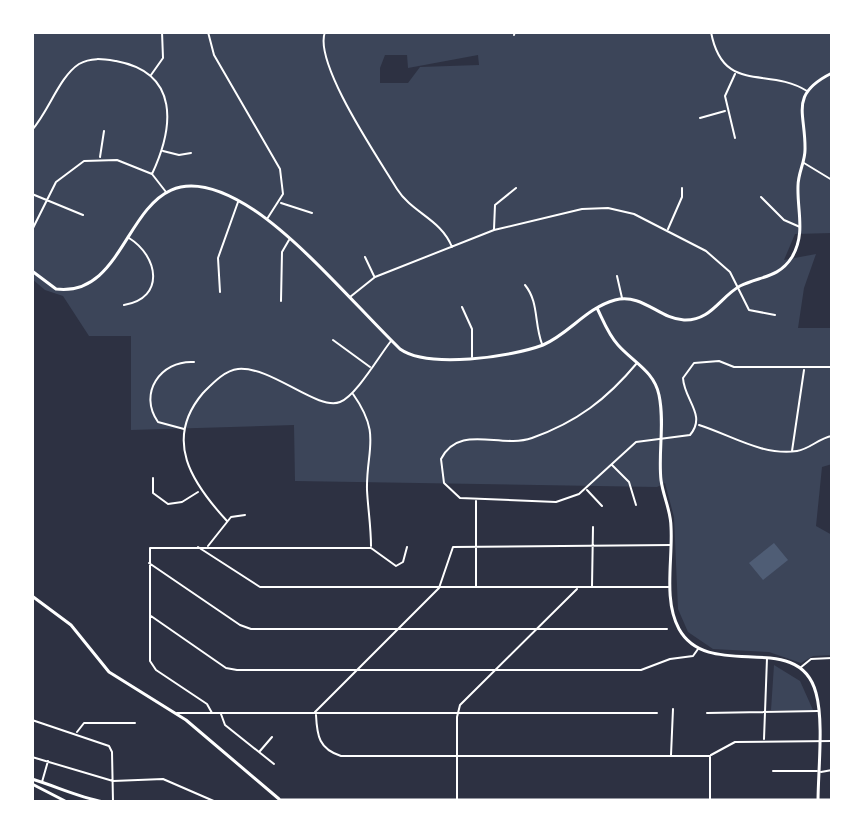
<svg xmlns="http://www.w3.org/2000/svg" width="864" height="834" font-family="'Zilla Slab',serif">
<rect width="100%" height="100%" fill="#2d3142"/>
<path fill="#3c4559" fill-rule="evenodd" d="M32,32H832V233L795,234L784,260L816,254L804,288L798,328H832V464L822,467L816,526L832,535V655L813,656L801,663L769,652L713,649L688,632L678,609L674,517L665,483L657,487L295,481L294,425L131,430V336H89L63,296L45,290L32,279ZM385,55H407L408,68L478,55L479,65L420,67L408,83H380V68Z
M774,665L800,681L813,710H771Z"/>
<path fill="#4f5d75" d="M774,543L788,560L763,580L749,563Z"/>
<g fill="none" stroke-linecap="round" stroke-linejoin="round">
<path stroke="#fff" stroke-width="2" d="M208,32L214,55L280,169L283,194L267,219
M325,32C313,63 379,159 397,189C412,213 441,219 452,247
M711,32C723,95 767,66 807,91
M32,35L34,32
M514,35L515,32
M151,75L163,58L162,32
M700,118L725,111
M32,130C49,111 59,77 79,64C91,57 103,59 116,61C180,73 174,127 152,174
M735,138L725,96L735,74
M163,151L179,155L191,153
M100,157L104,131
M804,163L832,180
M32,194L83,215
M761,197L784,220L800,227
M281,203L312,213
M494,229L495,205L516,188
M668,229L682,197V188
M32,230L56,182L84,161L117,160L152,174L166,192
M365,257L374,276
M617,276L622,298
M525,285C539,302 534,323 542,344
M220,292L218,258L238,202
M350,297L375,277L494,230L582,209L608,208L634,214L706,251L730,272L749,310L775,315
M281,301L282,252L289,240
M124,305C166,298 158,256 129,238
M462,307L472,329V357
M333,340L370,367
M637,363C607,399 577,422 532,438C500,449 459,423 441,459L444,483L460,498L556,502L579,494L636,442L690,435C707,415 684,400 683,378L694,363L719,361L734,367H832
M353,394C382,435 366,449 367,490C368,509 371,527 371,546
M699,425C731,435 762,456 797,451C810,449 819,438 832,436
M184,429L158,422C138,394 160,360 194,362
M792,451L804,370
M612,465L629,482L636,505
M153,478V493L168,504L182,502L198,492
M587,490L602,506
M227,521C192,483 163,440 203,393C212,384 225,370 238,369C272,366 317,411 340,402C356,396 379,356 391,341
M208,546L231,517L245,515
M198,547L260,587H670
M149,563L240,625L251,629H667
M592,586L593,527
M476,587V501
M151,616L226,668L237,670H641L670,659L693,656L698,649
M800,668L811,659L832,658
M315,712L439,588L453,547L671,545
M177,713H657
M212,713L207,704L156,670L150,661V548H371L396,566L403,562L407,547
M707,713L818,711
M221,714L225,725L274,764
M316,715C317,736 319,749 341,756H710
M32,720L109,746L112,752L113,802
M77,732L84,723H135
M764,739L767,658
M260,751L272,737
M671,755L673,709
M711,755L735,742L832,741
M32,757L113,781L163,779L216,802
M710,757V802
M773,771H817
M821,772L832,770
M42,782L48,761
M457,802V717L460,705L577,589"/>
<path stroke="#fff" stroke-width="3" d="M32,271L56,289C144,300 122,123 254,210C303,243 357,307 400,349C428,369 511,357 543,345C569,334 586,308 615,300C643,293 659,319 684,320C711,321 720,297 740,286C760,276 779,278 792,257C806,233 797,211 798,186C798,173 805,162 805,150C806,113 788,95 832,73
M597,308C603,320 608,334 618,345C633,362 654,371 659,395C665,423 658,452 661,480C663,496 671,511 671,527C673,559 663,600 679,629C709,683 799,628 816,693C824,722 818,771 818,802
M32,596L71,625L109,672L186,720L279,799
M280,800H832"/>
<path stroke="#fff" stroke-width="3" d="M32,779C58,787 78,797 104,802
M32,784L65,801"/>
</g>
<rect width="864" height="834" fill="none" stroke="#ffffff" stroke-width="68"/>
</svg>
